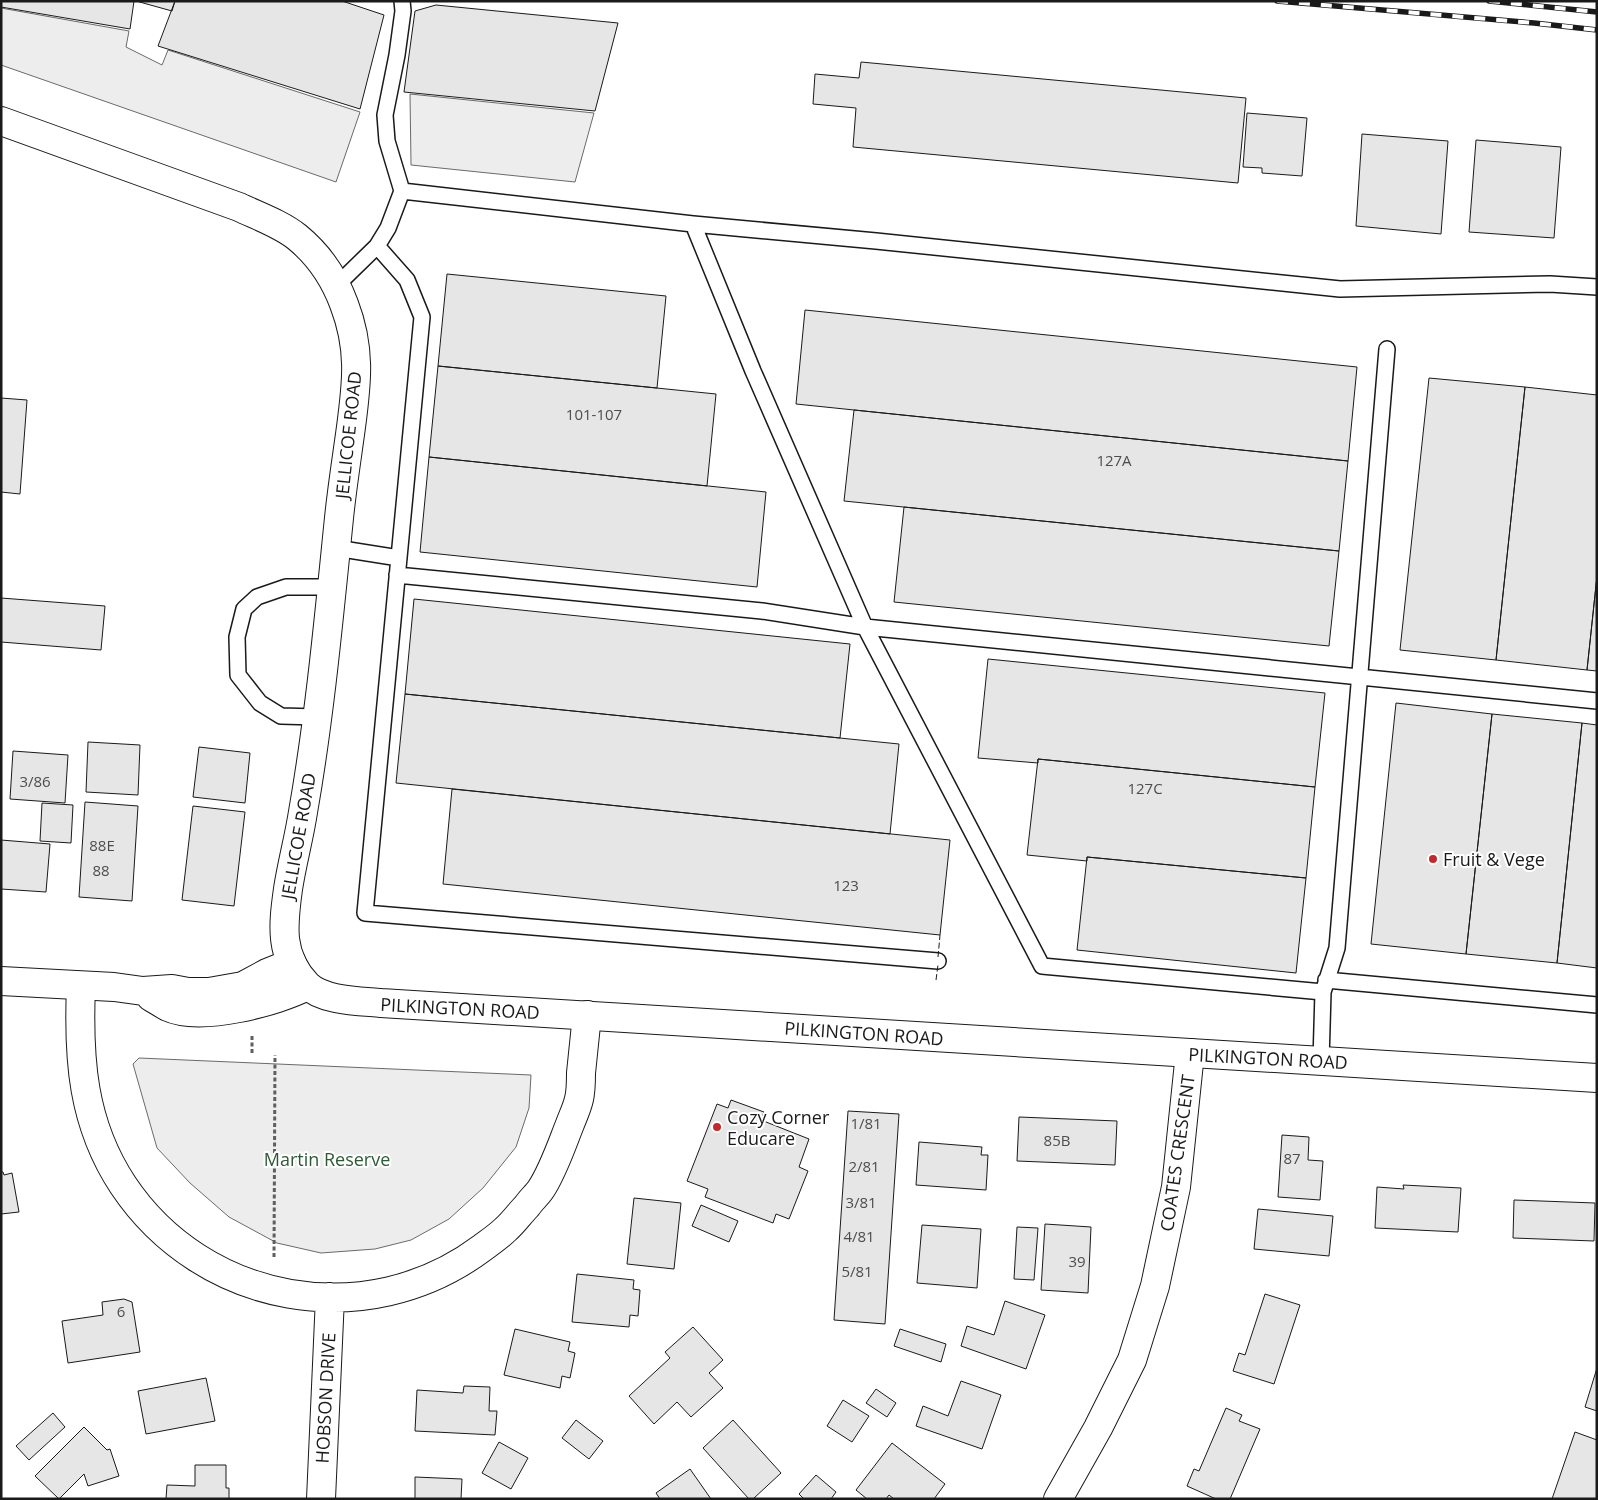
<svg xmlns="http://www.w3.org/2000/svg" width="1598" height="1500" font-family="'Open Sans',sans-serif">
<rect width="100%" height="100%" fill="#fff"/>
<path fill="#ededed" stroke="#6a6a6a" d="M1,8L129,31L126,47L162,65L168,50L360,112L336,182L1,65Z
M410,94L594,113L575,182L411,165Z
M139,1058L531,1075L529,1108L516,1147L483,1188L449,1219L411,1240L375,1249L321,1253L277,1243L229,1217L190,1183L157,1148L133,1064Z"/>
<path fill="#e6e6e6" stroke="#1a1a1a" d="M1,1H134L130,29L1,7Z
M136,1H175L172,11Z
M175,1H342L384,15L360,109L158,46Z
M436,5L618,23L595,111L404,92L415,11Z
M861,62L1246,98L1238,183L853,147L856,108L813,104L815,74L859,78Z
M1247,113L1307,118L1302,176L1262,173V168L1243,167Z
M1362,134L1448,141L1441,234L1356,226Z
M1476,140L1561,147L1554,238L1469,232Z
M447,274L666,296L657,388L438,366Z
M805,310L1357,367L1348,461L796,404Z
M438,366L716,394L707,486L429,457Z
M1429,378L1525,387L1496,660L1400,650Z
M1525,387L1597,395V576L1587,670L1496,660Z
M1,398L27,400L20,494L1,492Z
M854,410L1348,461L1339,551L844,501Z
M429,457L766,492L757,587L420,552Z
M904,507L1339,551L1329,646L894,602Z
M1597,576V671L1587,670Z
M1,598L105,606L101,650L1,642Z
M414,599L850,644L840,738L405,694Z
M988,659L1325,693L1315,787L1038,759V763L978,758Z
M405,694L899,744L890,834L396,783Z
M1396,703L1492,714L1466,954L1371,944Z
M1492,714L1582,723L1557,963L1466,954Z
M1582,723L1597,725V968L1557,963Z
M88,742L140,745L138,795L86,792Z
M199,747L250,753L245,803L193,797Z
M13,751L68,755L65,803L10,799Z
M1038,759L1315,787L1306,878L1087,857V861L1027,855Z
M452,789L950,840L940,935L443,884Z
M85,802L138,806L132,901L79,897Z
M42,803L73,805L71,843L40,841Z
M193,806L245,812L234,906L182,900Z
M1,840L50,844L46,892L1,889Z
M1087,857L1306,878L1296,973L1077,950Z
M731,1100L764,1112L761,1120L809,1139L799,1167L808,1171L789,1219L776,1214L773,1223L705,1197L708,1189L687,1181L717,1104L728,1108Z
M848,1111L899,1114L885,1324L834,1320Z
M1019,1117L1117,1121L1115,1165L1017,1161Z
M1282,1135L1309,1137L1308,1160L1323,1161L1320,1200L1278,1197Z
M919,1142L982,1147L981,1155H988L986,1190L916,1185Z
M1,1172H3L4,1175L12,1173L19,1212L1,1214Z
M1403,1185L1461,1188L1458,1232L1375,1228L1377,1187L1404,1189Z
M634,1198L681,1203L674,1269L627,1264Z
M1514,1200L1595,1203L1594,1241L1513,1238Z
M701,1205L738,1221L729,1242L692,1226Z
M1258,1209L1333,1216L1329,1256L1254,1249Z
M1045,1224L1091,1227L1088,1293L1041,1290Z
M922,1225L981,1229L977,1288L917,1283Z
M1017,1227L1038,1228L1034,1280L1014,1279Z
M577,1274L634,1280L633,1289L640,1290L638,1316L630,1315L629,1327L572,1322Z
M1265,1294L1300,1305L1274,1384L1233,1371L1239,1353L1245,1355Z
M124,1299L132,1302L140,1352L68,1363L62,1321L103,1315L102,1302Z
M1005,1301L1045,1315L1026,1369L961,1346L967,1326L994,1335Z
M693,1327L723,1360L709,1373L723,1388L691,1417L677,1402L654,1424L629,1396L670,1358L665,1352Z
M515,1329L570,1342L568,1351L575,1353L570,1378L562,1376L560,1388L504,1375Z
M900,1329L946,1344L941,1362L894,1346Z
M1597,1368V1411L1585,1407Z
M206,1378L215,1421L146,1434L138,1391Z
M961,1381L1001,1395L982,1449L916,1426L923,1406L948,1416Z
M464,1386L490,1387L489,1411H497L495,1435L415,1431L417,1390L463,1393Z
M876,1389L896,1403L887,1417L866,1403Z
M843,1400L869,1416L852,1442L827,1426Z
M1226,1408L1242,1415L1239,1421L1260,1429L1230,1499H1216L1187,1486L1194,1469L1199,1471Z
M53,1413L65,1427L29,1460L16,1446Z
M576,1420L603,1441L589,1459L562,1438Z
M733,1420L781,1473L753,1499H749L703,1448Z
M84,1427L107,1450L110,1449L119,1476L88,1486L84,1474L59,1499L35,1476Z
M1575,1432L1597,1440V1499H1552Z
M499,1442L528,1458L511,1489L482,1473Z
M892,1443L945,1484L934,1499H894L889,1495L886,1499H867L856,1490Z
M195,1465H226V1488H229V1499H166L167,1485L195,1486Z
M690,1469L711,1499H660L656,1493Z
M816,1475L836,1492L831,1499H804L799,1494Z
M415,1477L462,1479L461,1499H415Z"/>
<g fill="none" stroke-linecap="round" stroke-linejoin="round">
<g stroke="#1a1a1a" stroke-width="18">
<path id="service" d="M402,191L693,224L876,241L1340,289L1550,284L1597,287
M693,224L753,371L865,627L1042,966L1323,992
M377,246L407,280L422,317L365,913L938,961
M336,286L377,246L388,228L402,191L387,141L385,115L397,55L403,11L402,1
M336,548L399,558
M397,575L762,611L865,627L1597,701
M317,717L281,716L260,703L238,675L237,637L244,609L257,597L286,587H331
M1326,980L1597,1005
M1321,1061L1323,992L1337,948L1387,349"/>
</g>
<g stroke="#1a1a1a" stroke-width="30">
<path id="minor" d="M81,986C78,1058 82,1123 123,1185C203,1305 367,1334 482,1248C490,1242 499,1236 506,1229C514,1222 520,1213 527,1206C531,1200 537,1195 541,1189C553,1171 562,1144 570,1124C573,1116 577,1108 579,1099C581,1091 581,1081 581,1073C583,1054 585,1035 587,1015
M321,1499L330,1297
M1058,1499L1098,1428L1132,1360L1155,1286L1176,1187L1190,1053"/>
</g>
<g stroke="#1a1a1a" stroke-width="30">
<path id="tertiary" d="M1,981L114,987L143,991L172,989L188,992H209L243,986L267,973L292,963
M151,997C157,1000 162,1004 168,1007C200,1022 277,1002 307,986"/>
</g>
<g stroke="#1a1a1a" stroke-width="30">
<path id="primary" d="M1,121L239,207C258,216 281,224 297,237C319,255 334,277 344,304C361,348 357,382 351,427C347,457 342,488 339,518C329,616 320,715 303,812C299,838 292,863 288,889C283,925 279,956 307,985C323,1001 360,1001 381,1003L1597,1078"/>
</g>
<path stroke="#5f5f5f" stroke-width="3" stroke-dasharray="4 2.5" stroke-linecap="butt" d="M252,1036V1054
M274,1257L275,1055"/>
<use href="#service" stroke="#fff" stroke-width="15"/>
<use href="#minor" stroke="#fff" stroke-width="28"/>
<use href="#tertiary" stroke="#fff" stroke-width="28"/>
<use href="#primary" stroke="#fff" stroke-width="28"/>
<g stroke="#1a1a1a" stroke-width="5.5">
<path id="rail" d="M1277,1L1534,23L1597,30
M1489,1L1597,12"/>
</g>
<use href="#rail" stroke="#fff" stroke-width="4" stroke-dasharray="11" stroke-linecap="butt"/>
<path stroke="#1a1a1a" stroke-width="1" stroke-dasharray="6 2.5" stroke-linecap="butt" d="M938,957L940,935
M936,980L938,965"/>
</g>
<g fill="#c62828" stroke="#fff" stroke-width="2">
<circle cx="1433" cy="859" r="5"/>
<circle cx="717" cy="1127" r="5"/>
</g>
<g text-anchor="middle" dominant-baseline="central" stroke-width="4" stroke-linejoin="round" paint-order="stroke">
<g font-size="15" fill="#4d4d4d">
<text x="594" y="414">101-107</text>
<text x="1114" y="460">127A</text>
<text x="35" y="781">3/86</text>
<text x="1145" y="788">127C</text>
<text x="102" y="845">88E</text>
<text x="101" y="870">88</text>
<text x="846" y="885">123</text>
<text x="866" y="1123">1/81</text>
<text x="1057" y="1140">85B</text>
<text x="1292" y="1158">87</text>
<text x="864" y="1166">2/81</text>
<text x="861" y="1202">3/81</text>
<text x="859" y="1236">4/81</text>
<text x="1077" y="1261">39</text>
<text x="857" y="1271">5/81</text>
<text x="121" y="1311">6</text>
</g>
<g font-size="18" fill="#1a1a1a" stroke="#fff">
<text transform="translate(348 435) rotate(-84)">JELLICOE ROAD</text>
<text transform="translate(298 836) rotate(-80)">JELLICOE ROAD</text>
<text transform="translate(460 1008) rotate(3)">PILKINGTON ROAD</text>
<text transform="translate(864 1033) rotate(4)">PILKINGTON ROAD</text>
<text transform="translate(1268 1058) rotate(3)">PILKINGTON ROAD</text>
<text transform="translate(1177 1153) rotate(-82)">COATES CRESCENT</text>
<text transform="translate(325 1398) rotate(-87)">HOBSON DRIVE</text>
</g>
<g font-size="18" fill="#1a1a1a" stroke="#fff" text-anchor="start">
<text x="1443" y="859">Fruit &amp; Vege</text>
<text x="727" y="1117">Cozy Corner<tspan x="727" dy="21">Educare</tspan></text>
</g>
<g font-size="18" fill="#2b5a34" stroke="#fff">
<text x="327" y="1159">Martin Reserve</text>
</g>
</g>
<rect width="1598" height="1500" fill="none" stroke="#1a1a1a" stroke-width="5"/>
</svg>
